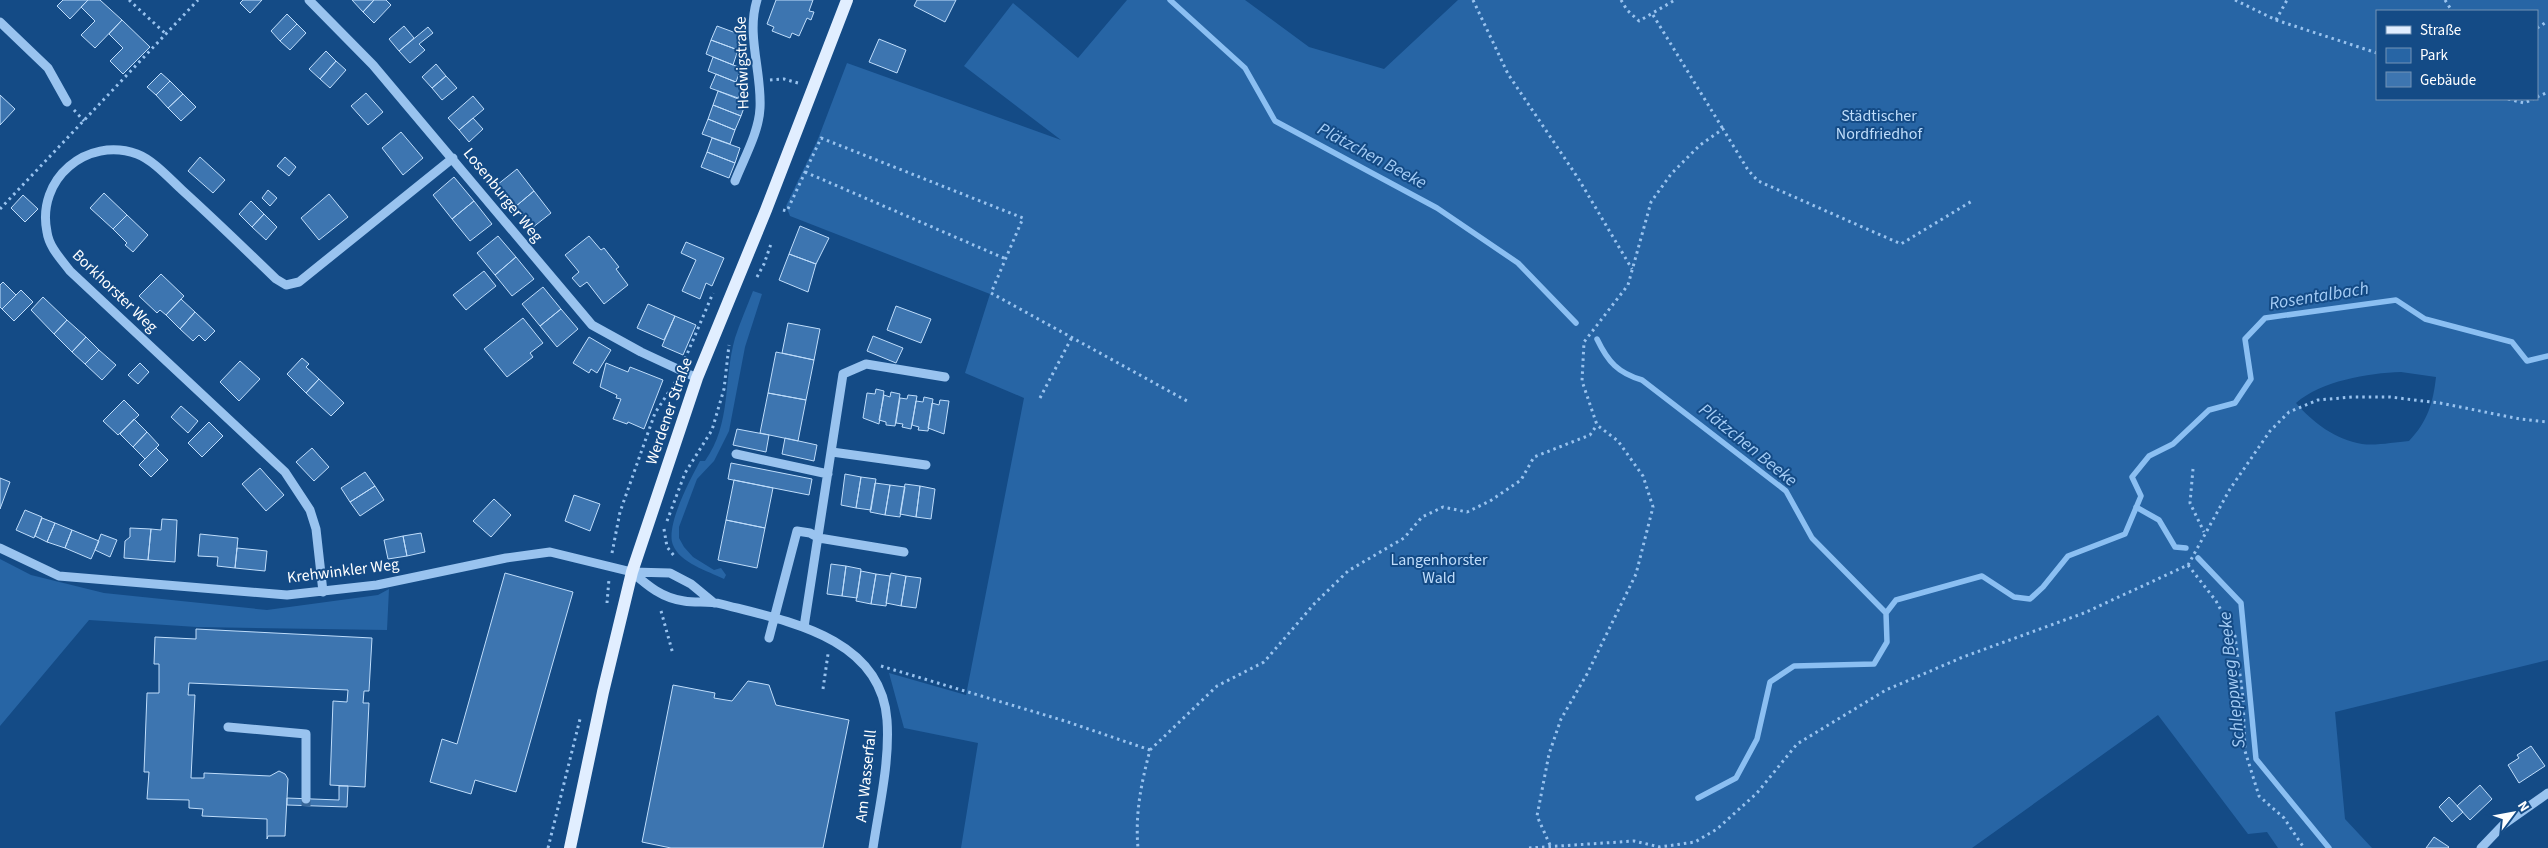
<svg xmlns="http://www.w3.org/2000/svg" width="2548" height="848" font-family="'Source Sans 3',sans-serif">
<rect width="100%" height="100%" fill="#144b86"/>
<path fill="#2765a5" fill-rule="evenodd" d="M1127,0H1245L1309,47L1384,69L1458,0H2548V660L2335,712L2345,819L2372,848H2278L2267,832L2248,834L2158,715L1972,848H961L978,743L904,728L889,673L966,695L1024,398L965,373L990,294L790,216L786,206L818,139L847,63L1061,140L964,66L1013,3L1078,58ZM2377,11H2537V99H2377ZM2401,372L2436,377C2433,403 2428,421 2409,441C2395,442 2376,446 2362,444C2336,440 2312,422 2296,403C2321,381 2368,373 2401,372Z
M753,291L762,294L745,347L729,431L714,461L697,479L679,527V538L684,547L693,557L714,570L721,568L726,575L724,579C708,571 680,563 673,545C665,526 691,478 700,461H705C732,423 723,380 735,338C740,322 747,307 753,291Z
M0,559L31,575L104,593L267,610L378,595L389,589L387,630L197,627L89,620L0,726Z"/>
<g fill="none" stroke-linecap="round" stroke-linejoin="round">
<path stroke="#8bbff2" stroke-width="5.5" d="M1170,0L1245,68L1275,121L1437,208L1518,263L1576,323
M1597,339C1608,362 1618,373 1642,380L1786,491L1812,538L1886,613
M2136,507L2159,520L2175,547L2186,548
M2198,558L2241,603L2256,759L2329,848
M1698,798L1736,778L1757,739L1770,682L1794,666L1874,664L1887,642L1886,613L1896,600L1982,576L2014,597L2030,599L2043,587L2068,556L2125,534L2141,496L2132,477L2149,456L2173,444L2209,410L2235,403L2251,379L2245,339L2265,318L2396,300L2425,319L2512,342L2527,361L2548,356"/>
</g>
<path fill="#3d75b0" stroke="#bfddfb" d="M63,0H88L70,19L57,6Z
M88,0H100L122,20L95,48L81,35L95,21L81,7Z
M243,0H262L250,13L240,3Z
M352,0H374L363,12Z
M374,0H386L391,5L374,23L363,12Z
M776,0H813L809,11L814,12L811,20L807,18L799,36L792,33L790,38L772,31L774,27L767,24Z
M917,0H956L945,22L914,6Z
M287,14L297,24L280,41L271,31Z
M122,20L150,47L123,74L110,61L123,48L109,34Z
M297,24L306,33L290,50L280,41Z
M404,26L414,38L399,51L389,39Z
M717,26L744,36L738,50L711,40Z
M428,27L433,33L419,44L425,50L410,63L399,51Z
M879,39L906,50L897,73L869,62Z
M711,40L738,50L733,65L706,54Z
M326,51L336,61L320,79L309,69Z
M713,57L741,68L736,82L708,71Z
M336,61L346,70L330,88L320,79Z
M436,64L446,76L432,88L422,77Z
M161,73L170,81L156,95L147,87Z
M716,74L743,85L738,98L710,88Z
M446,76L457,88L442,100L432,88Z
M170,81L183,94L168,108L156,95Z
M718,91L746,102L741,116L713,105Z
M366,93L383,112L368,125L351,106Z
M183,94L196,107L181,121L168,108Z
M0,95L15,109L0,125Z
M473,96L484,109L459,130L448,118Z
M713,105L741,116L735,130L708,119Z
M473,118L483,129L469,142L459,130Z
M708,119L735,130L730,144L702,134Z
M401,132L423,158L403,175L382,148Z
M712,138L740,148L735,163L707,152Z
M707,152L735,163L729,178L701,167Z
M200,157L225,180L213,193L188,171Z
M285,157L296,167L289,176L277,166Z
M517,169L534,191L515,207L497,185Z
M454,177L474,201L452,219L433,195Z
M268,190L277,198L270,206L262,198Z
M534,191L551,213L532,228L515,207Z
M104,193L127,215L113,229L90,208Z
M329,194L348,217L319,240L301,218Z
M23,195L38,209L25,222L11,208Z
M251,201L264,214L252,227L239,214Z
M474,201L492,224L470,241L452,219Z
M264,214L277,227L266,240L252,227Z
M127,215L148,235L133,252L125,245L127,243L113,229Z
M800,226L829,238L816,264L789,254Z
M498,236L516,257L495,275L477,253Z
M589,236L601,250L604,248L619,267L616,269L628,285L604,304L587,282L580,287L572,278L579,272L565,255Z
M686,242L724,258L712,286L706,283L700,299L682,291L696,260L681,253Z
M789,254L816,264L808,292L779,280Z
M516,257L534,279L512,296L495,275Z
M484,271L496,286L466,310L453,295Z
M161,274L184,296L166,315L160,310L157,313L139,296Z
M3,282L16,295L2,309L0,307V285Z
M543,287L561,309L540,326L522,304Z
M21,290L33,302L14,321L2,309Z
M43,297L67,320L54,334L31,310Z
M181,299L195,312L180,329L166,315Z
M648,304L675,316L664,340L637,328Z
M896,306L931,319L921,343L887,330Z
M561,309L578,329L557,347L540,326Z
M195,312L215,331L205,341L199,335L193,341L180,329Z
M675,316L696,325L683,355L662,346Z
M523,318L543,343L530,353L533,357L507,377L484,349Z
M67,320L86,337L72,352L54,334Z
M788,323L820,329L814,360L782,353Z
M873,336L903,348L896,363L867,351Z
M86,337L99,350L85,364L72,352Z
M589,337L611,350L597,373L591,369L589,373L573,363Z
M99,350L116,365L102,380L85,364Z
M776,352L814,360L806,400L768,393Z
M302,358L309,364L306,367L319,379L306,393L287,374Z
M240,361L260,379L239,401L220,382Z
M140,363L149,372L138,384L128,375Z
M606,363L628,372L630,367L663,380L644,429L628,422L627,424L613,419L621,399L616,398L617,395L600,387Z
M319,379L344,403L331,416L306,393Z
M876,389L884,391L879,424L863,418L867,393L875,394Z
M891,392L900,394L895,426L886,425V422L879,420L884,395L890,397Z
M768,393L806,400L798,441L760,433Z
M908,395L917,396L911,429L902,427L903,424L896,423L900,398L907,399Z
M924,397L933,399L928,431L918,430L919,427L912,425L916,401L923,402Z
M124,400L139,415L118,435L103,421Z
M940,400L949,401L944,434L928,428L932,403L939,405Z
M181,406L198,421L188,433L171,417Z
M134,419L147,432L133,447L120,434Z
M209,422L223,436L202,457L188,443Z
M737,429L769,435L766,452L733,445Z
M147,432L159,445L145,459L133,447Z
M785,438L817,445L814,461L782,454Z
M156,448L168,460L151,477L139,465Z
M312,448L329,467L314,481L296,462Z
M731,463L812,479L809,495L728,479Z
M260,468L284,495L266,511L242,484Z
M365,472L375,486L350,502L341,488Z
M845,474L861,477L856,508L841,505Z
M861,477L876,479L871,510L856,508Z
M0,478L10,482L0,509Z
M734,480L773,488L765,528L726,520Z
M875,483L890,485L885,515L870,512Z
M905,484L920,486L916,517L900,514Z
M890,485L905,487L900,517L885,515Z
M375,486L384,500L360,516L350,502Z
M920,486L935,489L931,519L916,517Z
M574,495L600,504L590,531L565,521Z
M494,499L511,515L491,537L473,521Z
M25,510L42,517L34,538L16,530Z
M42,518L55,523L47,542L35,536Z
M162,519L177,520L175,562L148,560L151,529L161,530Z
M726,520L765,528L757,568L718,560Z
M55,523L72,530L65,548L47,542Z
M130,528L151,529L148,560L124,558L125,541L130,537Z
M72,530L99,541L91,559L65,548Z
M421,533L425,552L407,556L403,536Z
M101,534L117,540L110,557L95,550Z
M200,534L238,538L235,568L217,566L218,557L198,556Z
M403,536L407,556L388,559L384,540Z
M237,548L267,551L265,571L235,568Z
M831,564L846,566L842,596L827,594Z
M846,566L861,569L857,598L842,596Z
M861,571L876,574L871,604L856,601Z
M505,573L573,592L516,792L475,780L471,794L430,782L442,739L457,744Z
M891,573L906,576L901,606L886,603Z
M876,574L890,576L886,606L871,604Z
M906,576L921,578L916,608L901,606Z
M196,629L372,638L369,691H364L363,703H369L365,787L330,785L333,701L347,702L348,690L189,683L188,695H195L191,778H204V773L270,776L279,771L285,774L288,779L285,836H268L267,839V819L202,816L203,809L189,808V800L147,799L149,772H144L147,693H159V664H154L155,637L196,639Z
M748,681L769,685L776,705L849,720L823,848H671L642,842L673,685L715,693L714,698L732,701Z
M2531,746L2545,766L2519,783L2508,765L2519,758L2517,755Z
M2480,785L2492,799L2470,820L2457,806Z
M339,786H348L347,807L287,805V798L339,800Z
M2449,797L2463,812L2452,822L2439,807Z
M2434,837L2449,847L2448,848H2426Z"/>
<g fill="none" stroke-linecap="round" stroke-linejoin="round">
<path stroke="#376698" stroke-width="9" stroke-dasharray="9 4.5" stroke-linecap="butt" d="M306,799V806"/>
<path stroke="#99c3ef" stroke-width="3" stroke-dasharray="2.5 4" stroke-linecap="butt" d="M129,0L167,35
M1473,0L1508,74L1578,178L1632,269
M1621,0L1627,10L1639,21L1675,0
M2235,0L2276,20L2377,53
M2445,0L2452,11
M1653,15L1723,129
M2276,20L2287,0
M2537,28L2548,21
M770,80L784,79L798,83
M2537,97L2548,92
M2508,99L2524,103L2533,99
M74,110L84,121
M805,172L1006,259
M0,209L198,0
M783,210L787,211L821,138L1023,218L991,293L1187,401
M757,277L764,264L772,241
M685,359L713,293
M1040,398L1072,337
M2193,469L2190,503L2204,532
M667,521L685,473L712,430L724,389L729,345
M664,529L667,547L675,557
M612,553L620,512L655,413L676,381
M2188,565L2216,601L2235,636L2243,698L2245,751L2259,796L2284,818L2304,848
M607,603L609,579
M661,611L673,654
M881,666L1065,721L1150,750C1141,784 1135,814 1138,848
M823,689L828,654
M1150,750L1217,686L1264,662L1315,603L1348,571L1404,538L1422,517L1443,507L1467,512L1490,501L1521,480L1534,457L1590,435L1597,425
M1550,845L1537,816L1549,754L1561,719L1587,674L1636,574L1653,507L1643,476L1618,441L1597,425L1582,381L1584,342L1628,285L1651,202L1671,174L1700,145L1723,129L1748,170L1758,181L1901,244L1972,201
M548,848L580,719
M1529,848L1634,841L1660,847L1695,842L1717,829L1757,793L1797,744L1886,690L1963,657L2084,613L2188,565L2230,489L2270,431L2289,412L2318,400L2352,397H2390L2440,403L2520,419L2548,422"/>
<path stroke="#99c3ef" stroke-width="9" d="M309,0L373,65L592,325L641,352L697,378
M0,22L48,68L67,102
M735,181C744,158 759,132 760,108C762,72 746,35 757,0
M832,452L926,465
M736,454L828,474
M0,548L59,576L287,595L377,585L506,558L550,552L632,572L670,573L691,584L714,603
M632,572C648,586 662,598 684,601C696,603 709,601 721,604C787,621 881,637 887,720C890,762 879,807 873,848
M323,592L316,529L310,510L285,472L70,271C61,259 49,247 47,232C36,179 87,136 137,154C153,160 169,178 182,190C214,219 245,249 276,279L286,285L299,282L453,158
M804,627L843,374L866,364L945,377
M769,638L797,531L810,533L819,538L904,552
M228,727L306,734V799
M2481,848L2504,824L2548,793"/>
<path stroke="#e1eeff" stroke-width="12" d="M570,848L603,692L632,572L697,378L766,210L847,0"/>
</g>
<g text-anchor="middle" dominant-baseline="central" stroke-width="4" stroke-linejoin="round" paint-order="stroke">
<g font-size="16" fill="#fff" stroke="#144b86">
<text transform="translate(742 63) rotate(-92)">Hedwigstraße</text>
<text transform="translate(503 195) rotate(51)">Losenburger Weg</text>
<text transform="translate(115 291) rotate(44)">Borkhorster Weg</text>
<text transform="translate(669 411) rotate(-71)">Werdener Straße</text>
<text transform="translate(343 571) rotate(-7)">Krehwinkler Weg</text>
<text transform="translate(866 776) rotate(-84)">Am Wasserfall</text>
</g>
<g font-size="16" fill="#bfddfb" stroke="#144b86">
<text x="1879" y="116">Städtischer<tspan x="1879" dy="18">Nordfriedhof</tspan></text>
<text x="1439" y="560">Langenhorster<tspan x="1439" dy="18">Wald</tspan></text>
</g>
<g font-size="18" font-style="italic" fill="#a5cdf6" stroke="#144b86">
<text transform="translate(1372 156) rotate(28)">Plätzchen Beeke</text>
<text transform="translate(2319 296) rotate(-9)">Rosentalbach</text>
<text transform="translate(1748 445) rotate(39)">Plätzchen Beeke</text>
<text transform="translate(2232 680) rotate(-96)">Schleppweg Beeke</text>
</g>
</g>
<rect x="2376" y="10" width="162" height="90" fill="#144b86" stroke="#7293b6"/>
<rect x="2386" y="26" width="25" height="8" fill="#e1eeff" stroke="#7293b6"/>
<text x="2420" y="35" font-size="15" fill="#ffffff">Straße</text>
<rect x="2386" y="48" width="25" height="15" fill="#2765a5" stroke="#7293b6"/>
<text x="2420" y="60" font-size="15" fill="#ffffff">Park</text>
<rect x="2386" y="72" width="25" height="15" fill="#3d75b0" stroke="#7293b6"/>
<text x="2420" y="85" font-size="15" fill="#ffffff">Gebäude</text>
<g transform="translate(2513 813) rotate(58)" stroke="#144b86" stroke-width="4" paint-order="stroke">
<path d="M0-4L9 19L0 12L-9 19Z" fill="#ffffff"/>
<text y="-8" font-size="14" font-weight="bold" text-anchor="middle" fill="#ffffff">N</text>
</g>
</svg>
